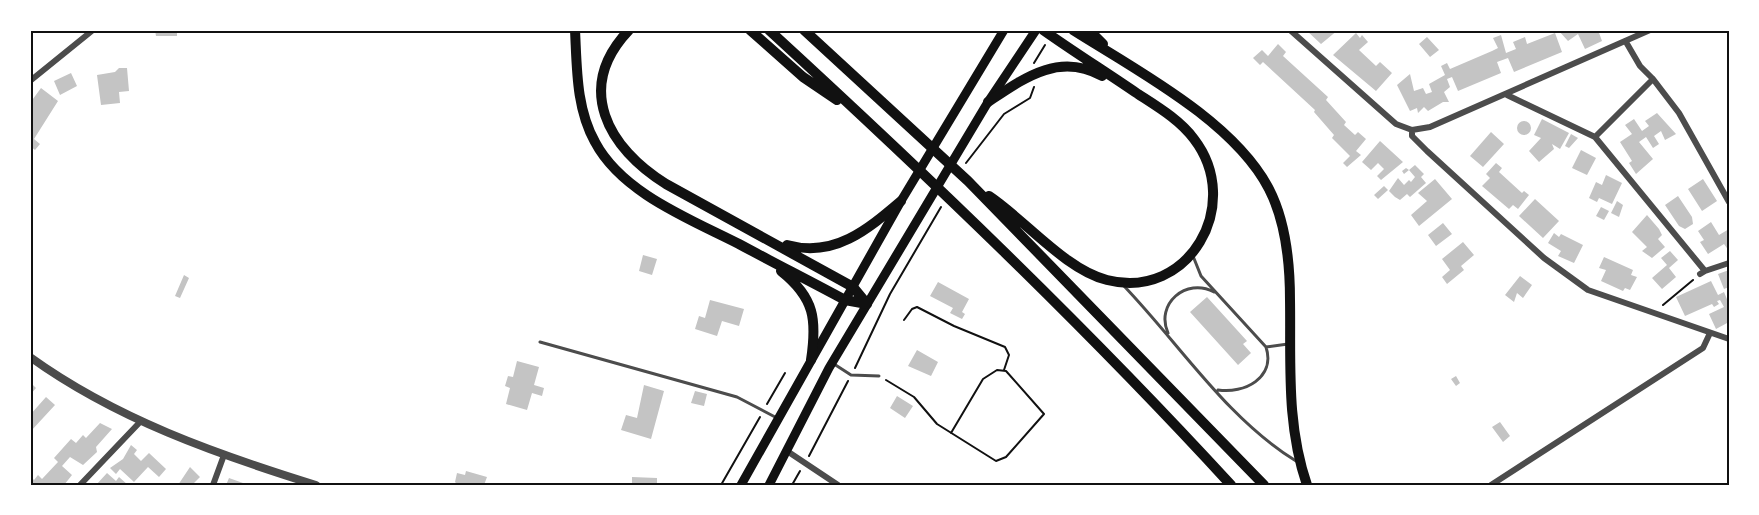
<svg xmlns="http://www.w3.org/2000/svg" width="1759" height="515" font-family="'Alegreya Sans',sans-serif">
<rect width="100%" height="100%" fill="#fff"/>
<path fill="#c4c4c4" d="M155,30H177V36H156Z
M1306,30H1338L1321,44Z
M1558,30H1598L1602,41L1585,49L1578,34L1568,41Z
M1356,33L1360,38L1362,35L1368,42L1359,50L1376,66L1380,62L1392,73L1376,91L1333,55Z
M1555,33L1562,52L1514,72L1508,58L1497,62L1501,73L1458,91L1452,77L1447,79L1450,87L1444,92L1449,102H1443L1428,111L1424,107L1418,113L1417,108L1410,111L1397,85L1410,74L1414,91L1423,88L1426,94L1432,92L1429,84L1445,75L1441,66L1447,63L1450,69L1492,51L1498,48L1493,38L1501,35L1506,53L1516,49L1513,42L1525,37L1527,44Z
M1427,37L1439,50L1430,57L1419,44Z
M1278,44L1286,52L1283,56L1328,97L1326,100L1346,122L1344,125L1355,135L1358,132L1366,139L1356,151L1361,155L1347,167L1343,163L1350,156L1332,138L1334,135L1314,112L1315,110L1263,62L1260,65L1253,58L1262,50L1268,56Z
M119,68H127L129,91L119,92L120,103L101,105L97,75L115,72Z
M71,73L77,86L60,95L54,81Z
M41,88L58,101L34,139L40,144L35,150L30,146V103Z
M1657,113L1676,134L1665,140L1661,131L1654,136L1659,144L1653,148L1646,137L1639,142L1653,159L1636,174L1629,163L1632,161L1620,142L1632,134L1625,125L1634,119L1642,131L1649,126L1645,121Z
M1542,119L1569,133L1560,149L1552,144L1554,149L1539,162L1529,151L1541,138L1534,135Z
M1517 128a7 7 0 1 1 14 0a7 7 0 1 1-14 0Z
M1491,132L1504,144L1483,167L1470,156Z
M1571,134L1578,138L1569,148L1565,146Z
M1380,141L1403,162L1381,180L1377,176L1384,169L1378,163L1371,170L1362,162Z
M1581,150L1596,158L1587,175L1572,168Z
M1496,163L1502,168L1499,172L1522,193L1524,191L1529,195L1518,209L1513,205L1509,209L1482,186L1490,178L1486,174Z
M1415,165L1424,174L1421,177L1426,183L1410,197L1407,194L1400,200L1395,197L1389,191L1398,178L1404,185L1409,180L1411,182L1415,177L1409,170L1404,174L1402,171L1406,168L1409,170Z
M1606,175L1622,183L1612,204L1599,198L1597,202L1589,198L1596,182L1602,185Z
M1435,179L1452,199L1419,226L1411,215L1427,201L1418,193Z
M1703,179L1717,201L1702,211L1688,189Z
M1384,186L1388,190L1378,199L1374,195Z
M1678,196L1692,217L1693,224L1685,229L1679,226L1665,205Z
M1535,199L1559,221L1543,238L1519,216Z
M1617,201L1623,205L1619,217L1611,213Z
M1601,207L1609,211L1604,220L1596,216Z
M1647,215L1659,229L1662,235L1658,239L1665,247L1652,258L1642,251L1647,247L1632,232Z
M1711,222L1719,235L1729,229V251L1724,244L1708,254L1700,242L1704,240L1698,231Z
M1443,223L1452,234L1436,246L1428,235Z
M1554,233L1559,237L1561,234L1583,245L1574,263L1558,256L1561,251L1548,243Z
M1463,242L1474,255L1461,266L1464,270L1447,284L1442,277L1450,270L1442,259Z
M1670,251L1678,260L1669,268L1676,277L1662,289L1652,278L1667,265L1661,258Z
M643,255L657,259L652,275L639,271Z
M1604,257L1633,270L1631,275L1637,277L1630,290L1625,288L1623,291L1601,281L1606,270L1599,268Z
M1729,270V287L1724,289L1718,274Z
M184,275L189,278L180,298L175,296Z
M1520,276L1532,285L1523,298L1517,293L1514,302L1505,295Z
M1711,281L1718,295L1724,292L1729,304V322L1716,329L1709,314L1724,307L1720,300L1717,301L1719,304L1714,307L1712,304L1685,316L1676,297Z
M938,282L969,299L962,312L965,314L962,319L950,313L953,308L930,296Z
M1207,297L1247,341L1243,344L1251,353L1238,365L1190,312Z
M710,300L744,309L739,326L722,321L717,336L695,329L699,316L705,318Z
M917,350L938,362L931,376L908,366Z
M517,361L539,367L534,385L544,388L542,396L532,393L527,410L506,404L510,388L505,386L508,376L513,377Z
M1456,376L1460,383L1456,386L1451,379Z
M30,382L36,388L30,395Z
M644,385L664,391L651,439L621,430L626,415L637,418Z
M695,391L707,394L704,406L691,403Z
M897,396L913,406L905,418L890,408Z
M46,397L55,405L31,431L30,415Z
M1500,422L1510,436L1503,442L1492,427Z
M100,423L112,429L96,447L97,452L83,465L70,457L62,466L72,475L64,485L30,484L32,478L34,480L38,475L42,479L58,462L54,458L71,439L76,443L83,435L86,438Z
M131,445L137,450L134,454L141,461L149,453L166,469L159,477L148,467L134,482L120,469L116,474L110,468L123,459Z
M190,467L200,477L192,485H178Z
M466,471L487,477L484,485H458L455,482L457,473L465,475Z
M107,473L116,481L119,477L128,485H96Z
M632,477L657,478V485H632Z
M229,478L243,483L242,485H226Z"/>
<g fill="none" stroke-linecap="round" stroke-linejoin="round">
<path stroke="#111" stroke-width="2" d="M1034,63L1045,45
M966,163L1004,114L1030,98L1034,87
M1663,305L1693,280
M904,320L912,309L917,307L954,326L1005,347L1009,355L1004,370
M855,368L890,294L941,207
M886,380L914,397L937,424L996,461L1006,457L1044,414L1006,371L997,370L983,379L951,433
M767,404L785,373
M809,456L848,381
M721,485L760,417
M792,485L800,471"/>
<path stroke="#4c4c4c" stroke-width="3" d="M1193,256L1201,276L1266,347L1288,344
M1123,285C1179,343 1226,418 1296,461
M1168,333C1155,304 1186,277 1214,292
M540,342L737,397L777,418
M834,364L851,375L879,376
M1218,390C1244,394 1276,378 1266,347"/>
<path stroke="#4c4c4c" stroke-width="6" d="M1290,30L1396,124L1412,130L1430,127L1650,30
M1653,79L1679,113L1729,202
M30,81L93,30
M1507,95L1595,137L1653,79L1640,66L1626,42
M1412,130V136L1427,151L1544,258L1588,290L1729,339
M1595,137L1705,271L1700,274
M1705,271L1729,263
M787,451L838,485
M80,485L140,422
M213,485L224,455
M1491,485L1703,348L1710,333"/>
<path stroke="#4c4c4c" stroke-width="8" d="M30,357C116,419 216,454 316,485"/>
<path stroke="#111" stroke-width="9" d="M741,485L901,201L1004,30
M769,485L829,368L988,102L1036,30"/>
<path stroke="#111" stroke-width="10" d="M575,30C577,68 576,108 595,142C622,193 690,219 739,244C774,263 810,281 845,300L867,304
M629,30C574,88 608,148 666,184L853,287L867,304
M750,30L803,77L837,100
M769,30C928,176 1085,326 1231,485
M804,30L968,181L1264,485
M1073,30C1136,70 1234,121 1269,189C1286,222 1290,263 1290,300C1291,363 1286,424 1307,485
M1089,30L1103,44
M988,102C1024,78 1059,52 1102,76
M989,196C1025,220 1066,270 1107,280C1189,301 1244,204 1194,139C1180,120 1158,107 1138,94C1106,72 1074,52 1043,30
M787,245C834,258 867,230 901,201
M781,271C815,298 817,320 811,360"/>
</g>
<rect width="1759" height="515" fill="none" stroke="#ffffff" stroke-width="63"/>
<rect x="32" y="32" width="1696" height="452" fill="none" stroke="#111" stroke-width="2"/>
</svg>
